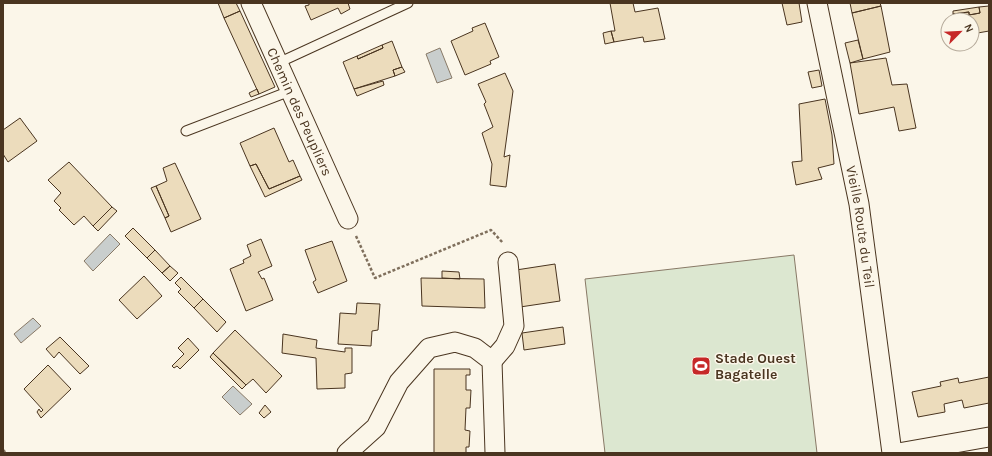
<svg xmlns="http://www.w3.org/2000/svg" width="992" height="456" font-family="Karla,sans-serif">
<rect width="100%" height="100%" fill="#fbf6e9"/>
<path fill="#dce7d0" stroke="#887966" d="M794,255L817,453H605L585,279Z"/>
<path fill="#c9cecd" stroke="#887966" d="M440,48L452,78L437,83L426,54Z
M110,234L120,244L93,271L84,261Z
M33,318L41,326L21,343L14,334Z
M233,386L252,404L240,415L222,397Z"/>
<path fill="#ecdcbc" stroke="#4a3520" d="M218,3H236L240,11L224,18Z
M309,3H348L350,9L341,14L338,8L311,20L305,6L309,5Z
M610,3H633L635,12L658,8L665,39L644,42L643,37L614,42L611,31H615Z
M782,3H799L802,22L787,25Z
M850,3H880L881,6L852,13Z
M881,6L890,52L863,59L852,13Z
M989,6V31L972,34V20H954L953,14L969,12V15L980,13L979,7Z
M979,7L980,13L969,15V12L953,14V11Z
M240,11L275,87L259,94L224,18Z
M485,23L499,57L490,61L491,64L465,75L451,41L473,31L472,28Z
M611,31L614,42L605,44L603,33Z
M858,40L863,59L850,63L845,43Z
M392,41L402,67L393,70L395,76L354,89L343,62L357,56L358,59L383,48L382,45Z
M382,45L383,48L358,59L357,56Z
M886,58L892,85L907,84L916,128L899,131L894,107L859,114L850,63Z
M402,67L405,72L395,76L393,70Z
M819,70L822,86L812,88L808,72Z
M505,73L513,91L504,157L510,155L506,187L490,185L492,164L482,133L493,127L484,104L486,102L478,84Z
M383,81L384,85L357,96L354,89Z
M257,89L259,94L251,97L249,93Z
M825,99L832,135L834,164L818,168L822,179L796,185L792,162L802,161L799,104Z
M20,118L37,141L8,162L3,154V130Z
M274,128L289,162L293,160L300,176L269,189L256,164L250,166L240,143Z
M69,162L112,207L93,226L84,216L74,225L59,210L61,208L54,201L61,193L48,180Z
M175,163L201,219L171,232L165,218L169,216L156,186L167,181L163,168Z
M256,164L269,189L300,176L302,180L265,197L250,166Z
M156,186L169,216L165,218L151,188Z
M112,207L117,211L98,231L93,226Z
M133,228L155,250L147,258L125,236Z
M261,239L272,266L258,272L262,279L264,278L273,300L246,311L230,269L244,263L243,260L251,256L247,245Z
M332,241L347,281L318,293L313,282L316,280L305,250Z
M155,250L170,266L162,273L147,258Z
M555,264L560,301L520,307L516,270Z
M170,266L178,273L170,281L162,273Z
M442,271L459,272L460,279L442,278Z
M144,276L162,296L137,319L119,300Z
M181,277L203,299L194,308L178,292L181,289L175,283Z
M421,278L484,279L485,308L422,306Z
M203,299L226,322L217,332L194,308Z
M357,303L380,304L378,330L372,331L371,346L338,344L340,313L356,314Z
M563,327L565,344L524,350L522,333Z
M235,330L282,376L266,393L253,379L246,385L213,353Z
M283,334L317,340L316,348L345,352V348H352V373L345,374V388L317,389L316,358L282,353Z
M60,337L89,366L80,374L59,352L54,358L46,349Z
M188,338L199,350L180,369L177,366L174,368L172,366L184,354L178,348Z
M213,353L246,385L242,389L210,357Z
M48,365L71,389L41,418L37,412L39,409L41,412L43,410L24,389Z
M434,369H470V375H466V390H471L470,408H466L465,430L470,431L469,447H466V453H434Z
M989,377V403L964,408L962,400L944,404L945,412L918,417L912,392L941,386L940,382L958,378L959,383Z
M265,405L271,412L264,418L259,413Z"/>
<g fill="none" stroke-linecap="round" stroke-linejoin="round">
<g stroke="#4a3520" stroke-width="11">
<path id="lane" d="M278,63L408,3
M186,131L290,91"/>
</g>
<g stroke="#4a3520" stroke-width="21">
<g id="street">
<path id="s1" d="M251,3L348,219"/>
<path id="s2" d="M817,3L859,204L892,453"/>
<path d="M492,361L505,346L514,326L508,262"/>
<path d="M347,453L376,427L399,382L429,348L455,342L475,348L492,361L495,453"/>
<path d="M898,453L989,437"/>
</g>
</g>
<path stroke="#7f6f5c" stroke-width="2.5" stroke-dasharray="3 2" stroke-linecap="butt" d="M356,236L375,278L491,230L503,243
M3,450L6,453"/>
<use href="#lane" stroke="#fbf6e9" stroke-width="9"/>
<use href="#street" stroke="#fbf6e9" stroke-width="19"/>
</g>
<defs>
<g id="stadium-square" transform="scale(1)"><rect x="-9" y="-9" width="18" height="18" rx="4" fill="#c62828" stroke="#fbf6e9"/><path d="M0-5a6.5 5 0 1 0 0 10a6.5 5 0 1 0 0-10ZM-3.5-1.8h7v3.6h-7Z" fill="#fff"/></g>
</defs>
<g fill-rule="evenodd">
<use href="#stadium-square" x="701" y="366"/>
</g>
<g text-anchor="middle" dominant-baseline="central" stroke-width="3" stroke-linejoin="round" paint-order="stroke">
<g font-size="14" fill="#4a3520" stroke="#fbf6e9">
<text stroke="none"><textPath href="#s1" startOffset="119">Chemin des Peupliers</textPath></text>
<text stroke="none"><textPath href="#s2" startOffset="228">Vieille Route du Teil</textPath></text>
</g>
<g font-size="14" font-weight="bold" fill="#4a3520" stroke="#fbf6e9" text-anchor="start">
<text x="715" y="358">Stade Ouest<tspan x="715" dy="16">Bagatelle</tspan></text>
</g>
</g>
<rect width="992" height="456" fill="none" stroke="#4a3520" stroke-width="8"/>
<g transform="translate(960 32) rotate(66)"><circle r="19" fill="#fbf6e9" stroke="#b4a999"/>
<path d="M0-3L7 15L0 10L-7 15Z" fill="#c62828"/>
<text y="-6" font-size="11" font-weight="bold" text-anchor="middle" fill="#4a3520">N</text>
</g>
</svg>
